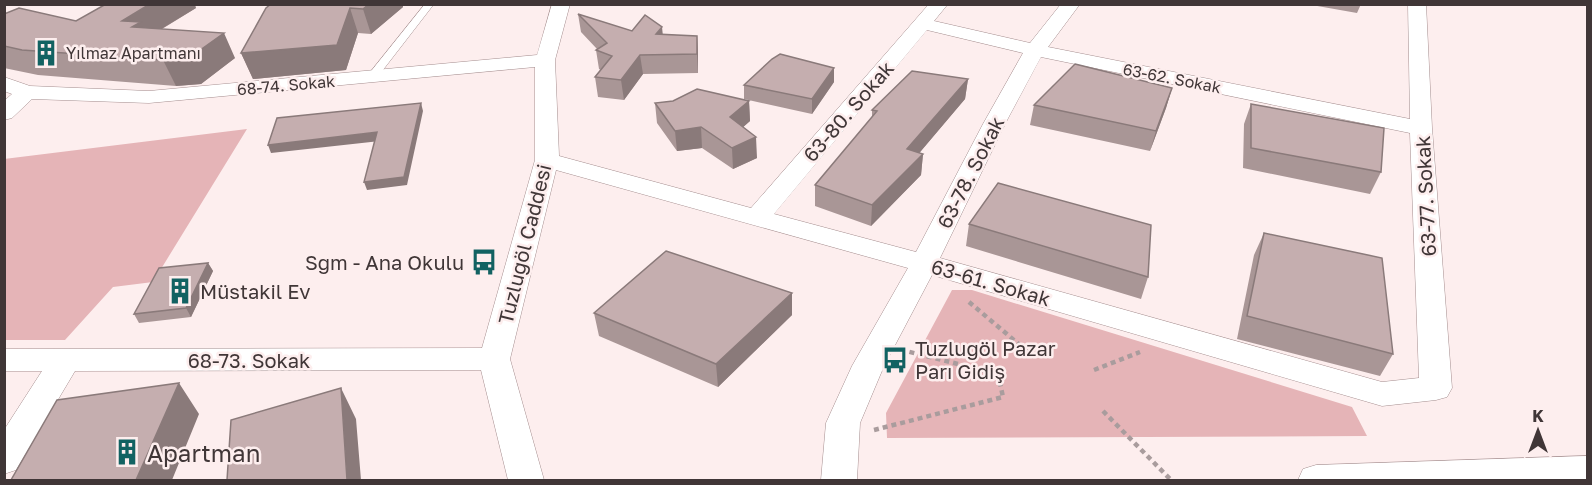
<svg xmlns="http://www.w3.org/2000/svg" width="1592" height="485" font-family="'Golos Text',sans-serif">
<rect width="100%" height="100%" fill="#fdeeee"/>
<path fill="#e5b4b7" d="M247,129L153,282L113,287L65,340H5L4,159Z
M952,290H972L1352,407L1367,436L887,438L886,413Z"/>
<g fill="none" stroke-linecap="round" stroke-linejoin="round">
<g stroke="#a58e8f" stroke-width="1">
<path id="lane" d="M425,4H434L376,79H368V75Z"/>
</g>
<g stroke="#a58e8f" stroke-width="1">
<path id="street" d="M552,4H570L555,60L559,156L751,208L929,4H948L934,21L1030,43L1061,4H1080L1048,47L1410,119L1408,4H1426L1432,128L1452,388L1447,397L1436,400L1382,406L932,275L884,366L860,423L857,480H821L826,423L852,366L908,268L556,170L510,359L544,480H508L481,370L75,371L16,470L4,474V430L42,371H4V349L482,348L535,160V67L149,103L32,99L12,118L4,120V101L12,94L4,91V77L30,86L149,91L537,55ZM927,30L1023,53L983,124L916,252L774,214ZM1041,57L1410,133L1419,378L1382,382L940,258L1005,124Z
M1588,456V480H1298L1303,469L1316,465Z"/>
</g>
<path stroke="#a99c9d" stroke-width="4.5" stroke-dasharray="5 4" stroke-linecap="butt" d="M969,302L1034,357
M1094,370L1140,352
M1103,411L1171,480
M874,430L1003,397L998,374L906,351"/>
<use href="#lane" fill="#fff" fill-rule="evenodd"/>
<use href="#street" fill="#fff" fill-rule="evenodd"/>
</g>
<path fill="#a99696" d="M271,4H403V7L371,34L358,33L346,70L253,79L241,53Z
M1306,4H1361L1357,13Z
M196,8L162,29L235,58L201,84L176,86L38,75L4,68V14L76,21Z
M578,14L632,31L662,35L697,36L698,55V73L643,74L624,100L598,97L595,77L601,70L599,69L596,50L597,49L581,32Z
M968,79L965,99L919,153L923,154L921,175L871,226L815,206V185L872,118V110Z
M834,82L812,114L744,99V85Z
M1172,88L1166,108L1150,151L1030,125L1034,105Z
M749,101L750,121L743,127L757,158L733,169L702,148L677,151L657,123L655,103Z
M1251,104L1381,172L1370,194L1243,168L1244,124Z
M969,224L1148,277L1141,299L966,246Z
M1264,233L1393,354L1380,376L1237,339L1254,255Z
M208,263L213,271L191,317L139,323L134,314Z
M594,313L792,315L718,387L599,336Z"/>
<path fill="#8a7a7a" d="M150,4H195L196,8L148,37L122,21Z
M369,4H403V7L371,34L363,9Z
M350,8L358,33L346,70L253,79L241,53Z
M662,27L664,46L656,34Z
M224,33L235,58L201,84L176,86L163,60Z
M697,36L698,55V73L697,54Z
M640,55L643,74L624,100L621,80Z
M834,68V82L812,114V99Z
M968,79L965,99L905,170L907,149Z
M1172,88L1166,108L1150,151L1156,131Z
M749,101L750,121L731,138L730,117Z
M421,103L423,111L407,185L367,190L364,182Z
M701,127L702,148L677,151L675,131Z
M377,132L380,141L271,153L268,145Z
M756,137L757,158L733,169L732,148Z
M923,154L921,175L871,226L872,205Z
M208,263L213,271L191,317L186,308Z
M792,293V315L718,387L716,364Z
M179,383L199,414L172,480H136Z
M341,388L356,419L361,480H347Z"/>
<path fill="#c5aeaf" stroke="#8a7a7a" stroke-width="1.5" d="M106,4H150L122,21L141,22L132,27L224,33L189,58L163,60L22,50L4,46V14L19,8L76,21Z
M271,4H369L363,9L350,8L337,45L241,53L266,8Z
M578,14L632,31L645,15L662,27L656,34L697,36V54L640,55L621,80L595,77L612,56L596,50L607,43Z
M780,54L834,68L812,99L744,85L772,59Z
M1075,64L1172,88L1156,131L1034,105Z
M912,71L968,79L907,149L923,154L872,205L815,185L877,111L872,110Z
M697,89L749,101L730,117L756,137L732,148L701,127L675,131L655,103L673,101Z
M421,103L404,177L364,182L377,132L268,145L277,118Z
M1251,104L1384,128L1381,172L1251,148Z
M998,183L1151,225L1148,277L969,224Z
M1264,233L1382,258L1393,354L1247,316Z
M666,251L792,293L716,364L594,313Z
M208,263L186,308L134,314L159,268Z
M179,383L136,480H11L57,400Z
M341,388L347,480H227L231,420Z"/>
<defs>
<g id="building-bare" transform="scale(2.07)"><path d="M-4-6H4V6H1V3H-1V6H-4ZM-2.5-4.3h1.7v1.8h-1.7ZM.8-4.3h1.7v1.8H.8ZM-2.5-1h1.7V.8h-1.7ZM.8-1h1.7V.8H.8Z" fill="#126262" stroke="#fdeeee" stroke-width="2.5" paint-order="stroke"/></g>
<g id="bus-bare" transform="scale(2.07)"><path d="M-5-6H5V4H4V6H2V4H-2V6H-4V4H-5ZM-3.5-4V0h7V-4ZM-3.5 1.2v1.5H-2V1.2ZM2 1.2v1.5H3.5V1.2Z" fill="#126262" stroke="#fdeeee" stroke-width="2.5" paint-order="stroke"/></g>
</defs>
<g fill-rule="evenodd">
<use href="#building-bare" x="46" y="53"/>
<use href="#bus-bare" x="484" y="262"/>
<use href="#building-bare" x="180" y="291"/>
<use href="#bus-bare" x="895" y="360"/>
<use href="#building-bare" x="127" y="452"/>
</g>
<g text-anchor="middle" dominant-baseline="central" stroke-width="5" stroke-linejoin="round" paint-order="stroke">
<g font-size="16" fill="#403637" stroke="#fdeeee" text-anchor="start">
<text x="66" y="53">Yılmaz Apartmanı</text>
</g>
<g font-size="16" fill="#403637" stroke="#fdeeee">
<text transform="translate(1172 78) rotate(11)">63-62. Sokak</text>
<text transform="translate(286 85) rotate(-5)">68-74. Sokak</text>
</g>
<g font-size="20" fill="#403637" stroke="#fdeeee">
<text transform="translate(848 111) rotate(-49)">63-80. Sokak</text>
<text transform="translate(970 172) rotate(-63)">63-78. Sokak</text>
<text transform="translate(1425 196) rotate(-93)">63-77. Sokak</text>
<text transform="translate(524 244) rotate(-76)">Tuzlugöl Caddesi</text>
<text transform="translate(991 282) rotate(16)">63-61. Sokak</text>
<text x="249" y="360">68-73. Sokak</text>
</g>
<g font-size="20" fill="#403637" stroke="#fdeeee" text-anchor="start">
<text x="464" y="262" text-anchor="end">Sgm - Ana Okulu</text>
<text x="200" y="291">Müstakil Ev</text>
<text x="915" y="348">Tuzlugöl Pazar<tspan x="915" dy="23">Parı Gidiş</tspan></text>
</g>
<g font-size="24" fill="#403637" stroke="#fdeeee" text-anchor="start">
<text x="147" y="452">Apartman</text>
</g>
</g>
<rect width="1592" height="485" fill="none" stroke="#403637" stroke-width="12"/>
<g transform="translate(1538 431)" stroke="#fdeeee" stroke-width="4.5" paint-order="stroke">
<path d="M0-4.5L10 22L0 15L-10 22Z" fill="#403637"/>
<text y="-9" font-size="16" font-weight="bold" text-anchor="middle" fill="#403637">K</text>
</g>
</svg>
